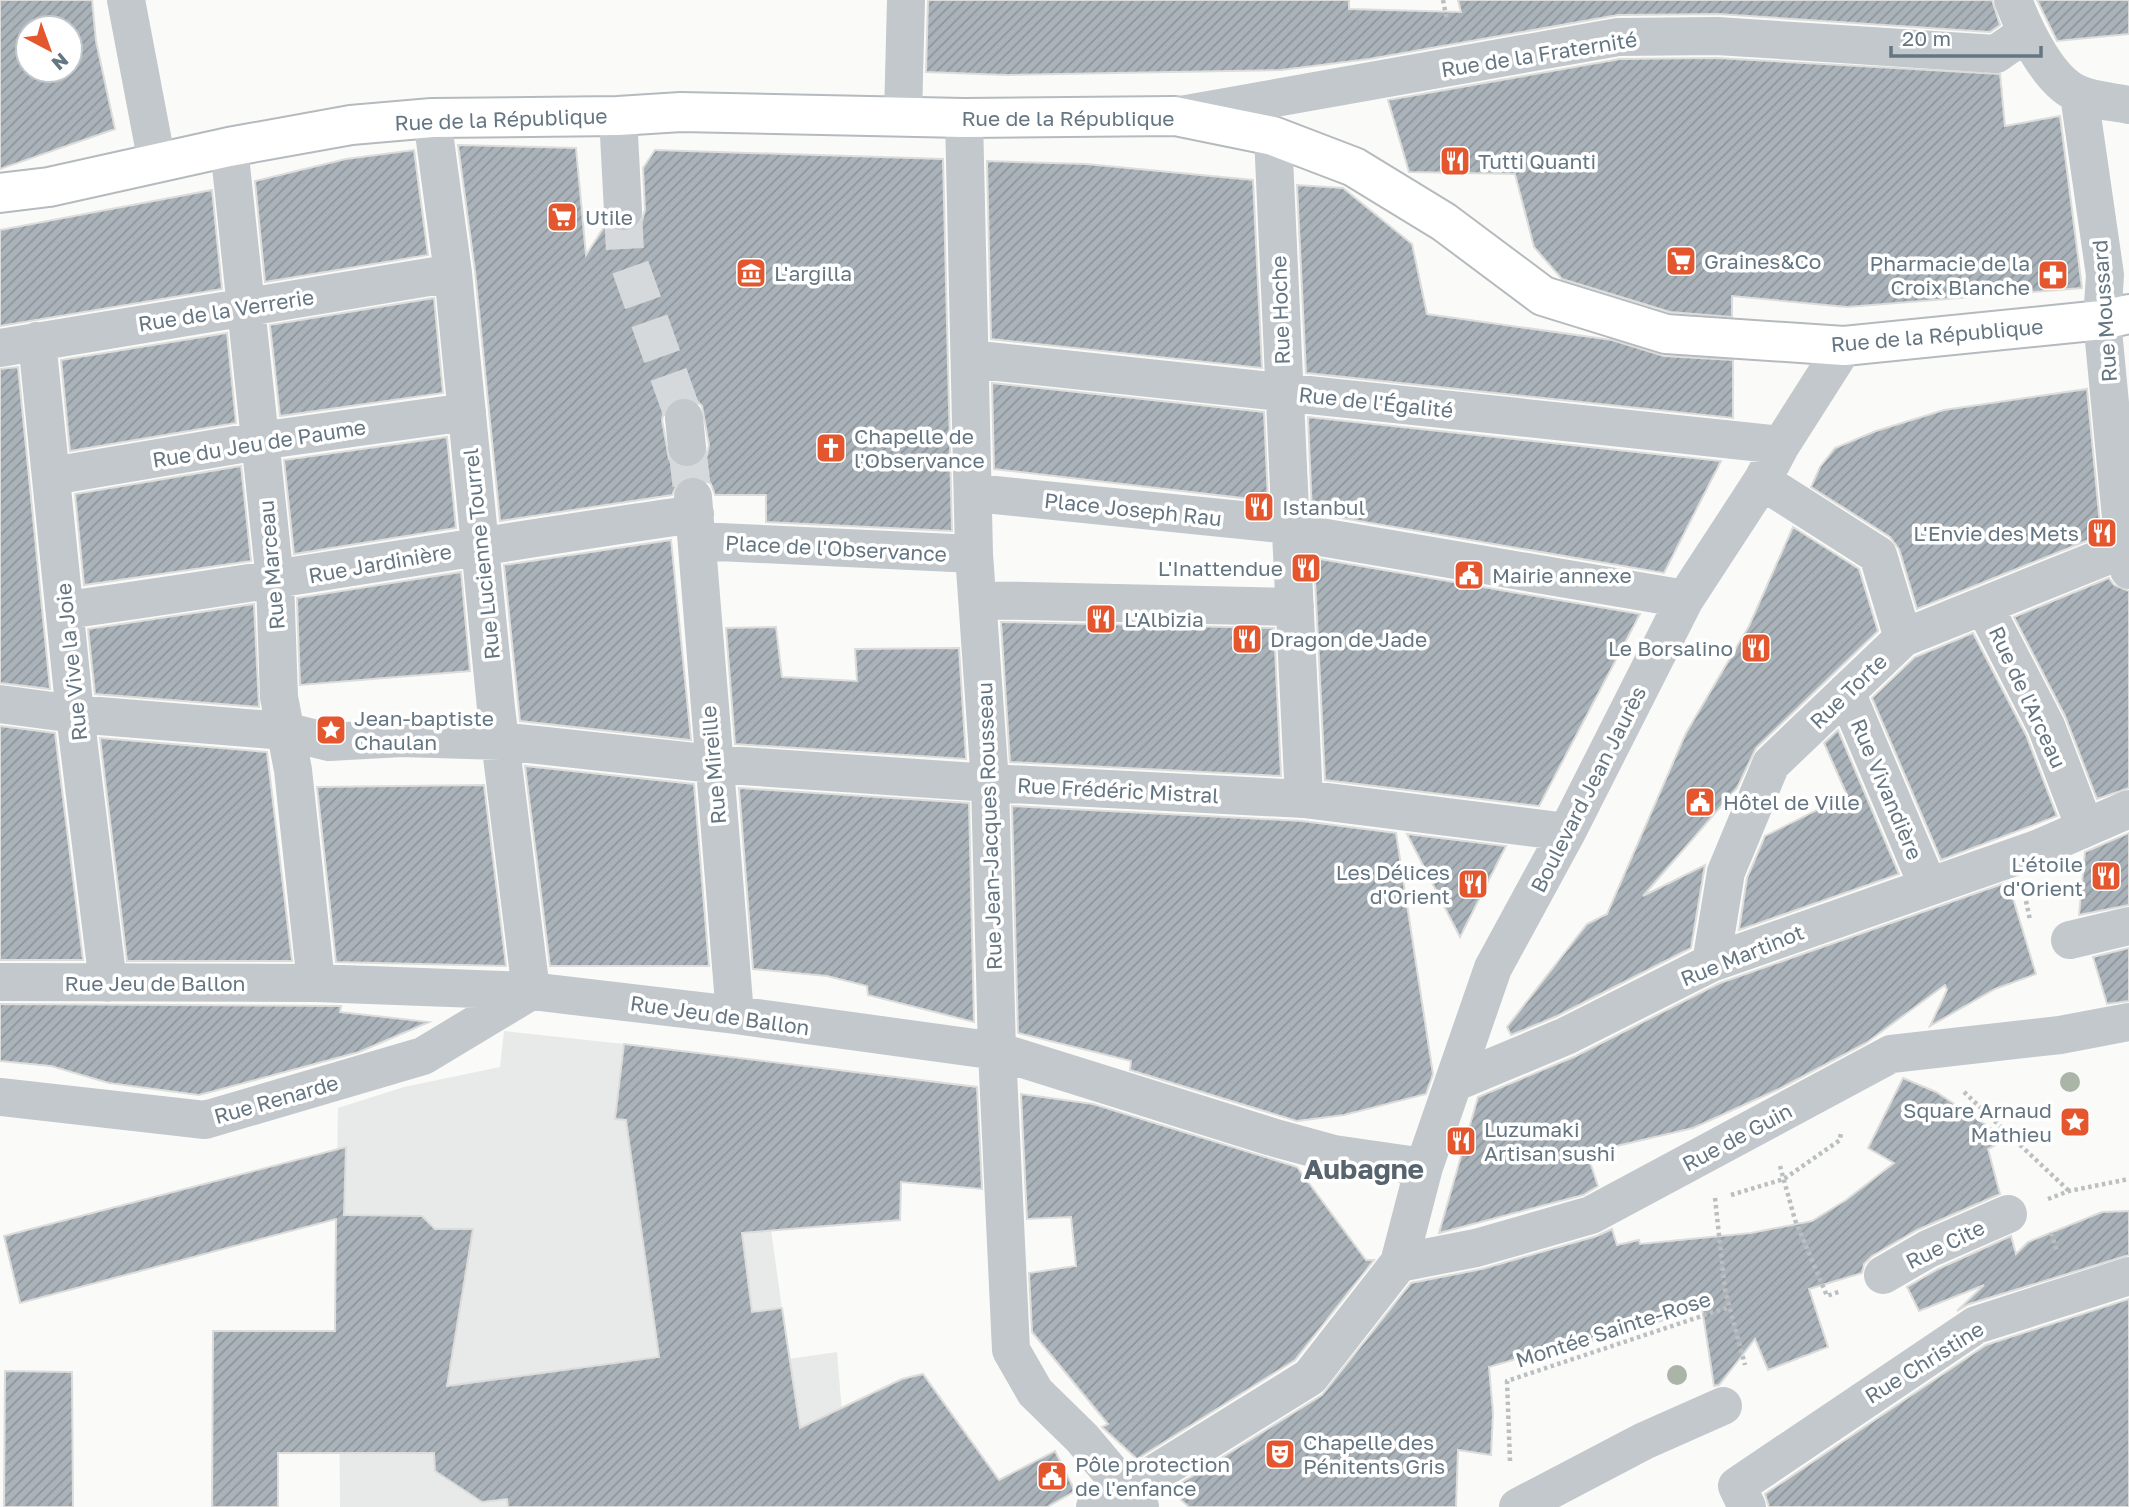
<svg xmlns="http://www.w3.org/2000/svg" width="2129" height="1507" font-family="'Golos Text',sans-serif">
<defs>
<pattern id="building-hatch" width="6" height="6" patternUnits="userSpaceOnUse" patternTransform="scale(1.75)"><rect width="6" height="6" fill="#aab3b9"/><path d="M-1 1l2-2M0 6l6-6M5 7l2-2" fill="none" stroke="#8e969c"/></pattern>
</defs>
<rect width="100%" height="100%" fill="#fafaf8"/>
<path fill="#e8e9e9" d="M504,1031L624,1044L616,1119L728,1132L771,1230L789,1359L837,1352L843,1425L900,1507H340L338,1272H335L338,1108L404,1087L500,1067Z"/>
<path fill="url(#building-hatch)" stroke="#dcdcda" stroke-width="2" fill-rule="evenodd" d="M0,0H92L96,41L115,129L0,169ZM28,28H70V70H28Z
M928,0H1349V9L1461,12L1458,0H1992L2000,25L1990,32L1718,14L1618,15L1369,59L1281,70L1007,75L926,72Z
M2037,0H2129V34L2057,41Z
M1716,58L2000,74L2005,126L2060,116L2082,288L1847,307L1732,296V317L1670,312L1562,279L1534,247L1515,174L1409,172L1388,100L1620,59Z
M458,145L576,148L586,255L606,224L614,231L625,233L635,229L642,221L645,210L643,168L655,150L943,159L952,531L766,522V495H715L711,484L702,477L692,475L680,479L672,495L500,521L475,271ZM682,396L694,398L702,406L709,445L707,455L700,464L689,469L677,467L669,459L662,420L664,410L671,401Z
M414,150L428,255L265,282L255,181L346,159Z
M987,161L1086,164L1253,180L1262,368L991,339Z
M1297,185L1343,188L1412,244L1427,314L1612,340L1664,356L1733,360V418L1306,373Z
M212,190L222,289L0,326V230Z
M434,298L443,393L280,416L270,325Z
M227,333L236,423L70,451L61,360Z
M18,367L50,689L0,683V369Z
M992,383L1264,412L1268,501L994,469Z
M2087,389L2101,535L1917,609L1899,549L1890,537L1811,487L1820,467L1835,448L1876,431L1944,410Z
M1308,417L1721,461L1664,573L1312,513Z
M447,437L456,528L294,554L284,460Z
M241,466L251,561L84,585L75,494Z
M1793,527L1859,569L1878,631L1756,748L1737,788L1643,896L1705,865L1691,948L1557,1016L1511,1035L1507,1027L1587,924L1607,914L1686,733L1749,626Z
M671,540L691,740L520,721L504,565Z
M1314,558L1640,614L1539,806L1325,780Z
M461,572L470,671L300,685L297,598Z
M2109,578L2114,585L2129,591V788L2097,799L2065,716L2014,617Z
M254,604L259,707L95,694L88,629Z
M1001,622L1274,628L1281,776L1010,762Z
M776,627L782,677L857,681L855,649L959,648L966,759L735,744L726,628Z
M1973,633L2026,735L2057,816L1941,860L1872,698L1915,657Z
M0,726L55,733L83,960H0Z
M1838,730L1899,874L1739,930L1747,878L1765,836L1847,795L1824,743Z
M100,738L267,752L292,961H127Z
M525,766L694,784L709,966H550Z
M484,785L506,966L336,962L317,787Z
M739,788L969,803L974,1022L868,995L867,986L827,976L753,969Z
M1012,806L1302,821L1396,833L1433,1074L1426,1094L1344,1115L1297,1121L1130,1070L1131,1061L1018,1033Z
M2129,833V905L2079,915L2085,852Z
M1407,834L1506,846L1460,937Z
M2008,882L2036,974L1995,989L1930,1026L1947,990L1945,985L1866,1043L1779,1089L1693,1128L1587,1153L1598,1186L1583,1195L1439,1233L1478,1097L1576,1056L1720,983Z
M2129,948V1001L2107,1004L2093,957Z
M0,1004L341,1006L340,1012L429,1022L359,1052L199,1095L109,1083L51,1066L0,1061Z
M624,1044L977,1087L982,1189L901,1182L900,1220L742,1233L752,1312L782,1308L800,1428L902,1379L923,1374L999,1480L1055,1451L1075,1491L1047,1507H508L507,1499L482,1502L435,1471L434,1453H278V1507H212L213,1331H335L336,1219L20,1303L4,1236L346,1147L344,1215L422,1216L435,1229H473L447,1386L659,1357L626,1120L615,1119Z
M1903,1078L1936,1092L2007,1139L1988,1149L2000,1194L1917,1230L1872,1256L1864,1264L1862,1273L1809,1289L1828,1347L1768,1370L1755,1339L1719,1385L1714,1386L1702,1308L1601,1340L1556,1347L1489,1367L1493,1413L1491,1455L1458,1450L1456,1507H1189L1170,1490L1322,1395L1411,1283L1482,1269L1597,1236L1612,1229L1617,1245L1639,1240L1640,1244L1751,1233L1812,1221L1846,1200L1894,1163L1868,1148Z
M1021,1094L1093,1104L1297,1167L1366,1260H1374L1295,1360L1137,1459L1102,1427L1108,1424L1032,1332L1029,1273L1076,1266L1071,1217L1027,1219Z
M2129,1211V1255L1969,1304L1957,1311L1984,1285L1919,1311L1907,1287L1938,1269L2011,1236L2016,1254L2028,1242L2102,1212Z
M2129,1299V1507H1769L1765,1494L1986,1345Z
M5,1371L72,1372L73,1507H4Z"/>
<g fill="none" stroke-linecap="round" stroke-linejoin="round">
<path stroke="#d5d9db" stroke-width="38" stroke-dasharray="38 19" stroke-linecap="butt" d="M623,211L625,252L684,418
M687,447L693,497"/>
<g stroke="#b5babe" stroke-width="42">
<path id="major" d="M0,193L49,187L229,147L351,125L432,118L618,116L681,112L964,118L1175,116L1273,136L1354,167L1444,222L1543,296L1666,334L1844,346L2102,320L2129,314"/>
</g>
<path stroke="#bbbfc2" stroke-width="4.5" stroke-dasharray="3.5 3.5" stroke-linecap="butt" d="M1443,0L1447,20
M2026,901L2030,920
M1964,1092L2069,1191
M1780,1166L1795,1220L1827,1296L1841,1291
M1731,1195L1784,1179L1840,1140L1841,1132
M1715,1198L1725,1290L1745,1365
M2048,1199L2069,1191L2129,1179
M2051,1233L2057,1251
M1510,1461L1507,1381L1729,1307"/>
<path stroke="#c3c8cc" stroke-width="38" d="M126,0L157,163
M2013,0C2024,29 2049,84 2081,95C2096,101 2114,102 2129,105
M2079,95L2105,275L2102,320L2124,549L2129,570
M618,116L623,211
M903,116L906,0
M1175,116L1618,37L1717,36L1996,54L2025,34
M432,118L453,273L496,708L531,991
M964,118L974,554L990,783L997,1051L1011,1350L1035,1392L1082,1438L1140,1507
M1273,136L1291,532L1685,599
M229,147L275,581L279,697L293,770L316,983
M37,341L75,714L108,983
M0,348L453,273
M970,359L1781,445
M684,418L687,447
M52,476L259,441L467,412
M1762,481L1878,555L1903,638
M975,493L1291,525
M693,497L735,1015
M1291,532L1304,799
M697,541L974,554
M979,600L1295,607
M1984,606L2046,726L2085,828
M66,610C276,581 485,544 695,514
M1846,692L1928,886
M0,704L75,714L284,731L329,742L402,738L501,741L713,764L990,783L1304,799L1567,832
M2070,940L2129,926
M1711,963L1726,872L1771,764L1903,638L2124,549
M0,982L316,983L531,991L735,1015L997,1051L1272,1137L1334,1154L1424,1167
M1456,1082L1566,1036L1711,963L2037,849L2129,809
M0,1097L205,1120L423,1056L531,991
M1399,1263L1476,1248L1591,1215L1891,1054L2060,1035L2129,1022
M1883,1275L1928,1249L2008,1214
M1095,1507L1128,1490L1310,1377L1399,1263L1424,1167L1493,968L1567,832L1685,599L1762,481L1781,445L1844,346
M1518,1507L1644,1441L1723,1406
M1747,1507L1737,1486L1976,1325L2129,1276"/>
<use href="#major" stroke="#fff" stroke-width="38"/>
</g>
<g fill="#aab4a7">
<circle cx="2070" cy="1082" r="10"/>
<circle cx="1677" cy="1375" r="10"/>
</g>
<defs>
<g id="restaurant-square" transform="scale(1.575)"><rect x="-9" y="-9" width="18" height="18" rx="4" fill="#e4572e" stroke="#fff"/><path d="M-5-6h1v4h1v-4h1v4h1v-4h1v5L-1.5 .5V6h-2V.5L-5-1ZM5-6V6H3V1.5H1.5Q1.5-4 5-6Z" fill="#fff"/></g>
<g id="supermarket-square" transform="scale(1.575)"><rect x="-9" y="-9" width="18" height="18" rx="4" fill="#e4572e" stroke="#fff"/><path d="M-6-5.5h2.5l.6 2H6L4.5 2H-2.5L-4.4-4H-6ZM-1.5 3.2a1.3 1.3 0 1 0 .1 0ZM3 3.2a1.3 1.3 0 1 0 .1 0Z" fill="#fff"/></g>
<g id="museum-square" transform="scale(1.575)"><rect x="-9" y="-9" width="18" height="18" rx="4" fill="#e4572e" stroke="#fff"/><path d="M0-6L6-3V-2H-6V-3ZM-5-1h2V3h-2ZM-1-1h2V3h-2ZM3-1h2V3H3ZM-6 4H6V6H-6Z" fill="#fff"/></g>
<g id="pharmacy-square" transform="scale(1.575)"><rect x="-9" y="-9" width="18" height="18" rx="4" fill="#e4572e" stroke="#fff"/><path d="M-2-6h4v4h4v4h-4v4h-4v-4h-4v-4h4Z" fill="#fff"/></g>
<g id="church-square" transform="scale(1.575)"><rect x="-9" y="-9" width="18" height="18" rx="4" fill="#e4572e" stroke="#fff"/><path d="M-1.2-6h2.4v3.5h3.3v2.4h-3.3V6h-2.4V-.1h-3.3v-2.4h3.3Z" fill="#fff"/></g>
<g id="civic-square" transform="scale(1.575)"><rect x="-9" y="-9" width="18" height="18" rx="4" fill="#e4572e" stroke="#fff"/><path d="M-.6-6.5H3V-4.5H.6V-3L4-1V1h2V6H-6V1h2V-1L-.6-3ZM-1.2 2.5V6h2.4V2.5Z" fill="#fff"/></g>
<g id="sight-square" transform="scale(1.575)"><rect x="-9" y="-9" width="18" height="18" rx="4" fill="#e4572e" stroke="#fff"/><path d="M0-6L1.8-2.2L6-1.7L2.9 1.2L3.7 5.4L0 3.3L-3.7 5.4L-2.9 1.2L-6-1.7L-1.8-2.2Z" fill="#fff"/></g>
<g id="theatre-square" transform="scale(1.575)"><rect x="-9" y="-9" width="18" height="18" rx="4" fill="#e4572e" stroke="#fff"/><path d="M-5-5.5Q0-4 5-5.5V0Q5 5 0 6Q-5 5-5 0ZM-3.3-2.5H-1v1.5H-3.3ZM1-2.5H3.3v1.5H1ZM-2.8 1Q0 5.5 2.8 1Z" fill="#fff"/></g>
</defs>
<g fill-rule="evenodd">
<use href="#restaurant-square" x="1455" y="161"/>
<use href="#supermarket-square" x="562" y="217"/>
<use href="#supermarket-square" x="1681" y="261"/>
<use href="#museum-square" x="751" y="273"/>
<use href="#pharmacy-square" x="2053" y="275"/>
<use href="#church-square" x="831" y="448"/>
<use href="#restaurant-square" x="1259" y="507"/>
<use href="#restaurant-square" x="2102" y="533"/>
<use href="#restaurant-square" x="1306" y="568"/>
<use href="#civic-square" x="1469" y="575"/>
<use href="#restaurant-square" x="1101" y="619"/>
<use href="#restaurant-square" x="1247" y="639"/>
<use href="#restaurant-square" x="1756" y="648"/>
<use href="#sight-square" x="331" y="730"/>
<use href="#civic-square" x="1700" y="802"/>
<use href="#restaurant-square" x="2106" y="876"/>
<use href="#restaurant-square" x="1473" y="884"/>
<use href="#sight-square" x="2075" y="1122"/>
<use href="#restaurant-square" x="1461" y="1141"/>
<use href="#theatre-square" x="1280" y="1454"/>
<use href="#civic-square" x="1052" y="1476"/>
</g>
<g text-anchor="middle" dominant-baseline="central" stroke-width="7" stroke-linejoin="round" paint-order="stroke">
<g font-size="21" fill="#657683" stroke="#fff">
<text transform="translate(1539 54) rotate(-9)">Rue de la Fraternité</text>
<text x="1068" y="118">Rue de la République</text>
<text transform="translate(501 119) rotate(-2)">Rue de la République</text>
<text transform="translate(226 310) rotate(-9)">Rue de la Verrerie</text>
<text transform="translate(1280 310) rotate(-92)">Rue Hoche</text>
<text transform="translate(2104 311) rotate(-94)">Rue Moussard</text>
<text transform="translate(1937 335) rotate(-5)">Rue de la République</text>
<text transform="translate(1376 402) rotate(6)">Rue de l'Égalité</text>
<text transform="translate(259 443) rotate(-9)">Rue du Jeu de Paume</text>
<text transform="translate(1133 509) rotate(6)">Place Joseph Rau</text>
<text transform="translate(836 548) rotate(3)">Place de l'Observance</text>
<text transform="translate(481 554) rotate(-96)">Rue Lucienne Tourrel</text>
<text transform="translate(380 563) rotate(-10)">Rue Jardinière</text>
<text transform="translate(271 565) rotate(-95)">Rue Marceau</text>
<text transform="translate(71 662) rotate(-96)">Rue Vive la Joie</text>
<text transform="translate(1848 691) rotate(-44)">Rue Torte</text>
<text transform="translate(2028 697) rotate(65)">Rue de l'Arceau</text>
<text transform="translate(713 765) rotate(-95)">Rue Mireille</text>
<text transform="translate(1588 789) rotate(-63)">Boulevard Jean Jaurès</text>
<text transform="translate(1887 789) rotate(67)">Rue Vivandière</text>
<text transform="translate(1118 790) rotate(3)">Rue Frédéric Mistral</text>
<text transform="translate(989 826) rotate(-92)">Rue Jean-Jacques Rousseau</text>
<text transform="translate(1742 955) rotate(-22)">Rue Martinot</text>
<text x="155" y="983">Rue Jeu de Ballon</text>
<text transform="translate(720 1015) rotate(8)">Rue Jeu de Ballon</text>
<text transform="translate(276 1099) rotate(-16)">Rue Renarde</text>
<text transform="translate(1737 1137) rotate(-28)">Rue de Guin</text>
<text transform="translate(1945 1244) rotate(-26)">Rue Cite</text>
<text transform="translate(1613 1329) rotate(-18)">Montée Sainte-Rose</text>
<text transform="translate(1924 1362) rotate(-32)">Rue Christine</text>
</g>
<g font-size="21" fill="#657683" stroke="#fff" text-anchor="start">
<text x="1478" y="161">Tutti Quanti</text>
<text x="585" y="217">Utile</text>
<text x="1704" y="261">Graines&amp;Co</text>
<text x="2030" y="263" text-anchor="end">Pharmacie de la<tspan x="2030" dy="24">Croix Blanche</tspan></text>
<text x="774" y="273">L'argilla</text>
<text x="854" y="436">Chapelle de<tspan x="854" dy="24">l'Observance</tspan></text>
<text x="1282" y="507">Istanbul</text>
<text x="2079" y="533" text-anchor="end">L'Envie des Mets</text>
<text x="1283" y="568" text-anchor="end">L'Inattendue</text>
<text x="1492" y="575">Mairie annexe</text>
<text x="1124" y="619">L'Albizia</text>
<text x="1270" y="639">Dragon de Jade</text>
<text x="1733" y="648" text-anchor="end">Le Borsalino</text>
<text x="354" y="718">Jean-baptiste<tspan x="354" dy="24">Chaulan</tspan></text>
<text x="1723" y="802">Hôtel de Ville</text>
<text x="2083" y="864" text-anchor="end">L'étoile<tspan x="2083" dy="24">d'Orient</tspan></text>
<text x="1450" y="872" text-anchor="end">Les Délices<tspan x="1450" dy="24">d'Orient</tspan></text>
<text x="2052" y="1110" text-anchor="end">Square Arnaud<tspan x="2052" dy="24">Mathieu</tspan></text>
<text x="1484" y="1129">Luzumaki<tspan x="1484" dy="24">Artisan sushi</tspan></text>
<text x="1303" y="1442">Chapelle des<tspan x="1303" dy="24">Pénitents Gris</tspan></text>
<text x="1075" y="1464">Pôle protection<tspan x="1075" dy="24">de l'enfance</tspan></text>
</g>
<g font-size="28" font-weight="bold" fill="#57646e" stroke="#fff">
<text x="1364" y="1168">Aubagne</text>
</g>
</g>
<g transform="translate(49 49) rotate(139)"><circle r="33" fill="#ffffff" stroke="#c1c8cd" stroke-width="2"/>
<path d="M0-5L12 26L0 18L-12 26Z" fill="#e4572e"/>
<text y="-10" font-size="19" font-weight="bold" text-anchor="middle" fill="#657683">N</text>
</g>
<path d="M1891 46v10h150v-10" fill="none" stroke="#657683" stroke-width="3.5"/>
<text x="1902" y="46" font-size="21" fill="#657683" stroke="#ffffff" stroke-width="5" paint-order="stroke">20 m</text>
</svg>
